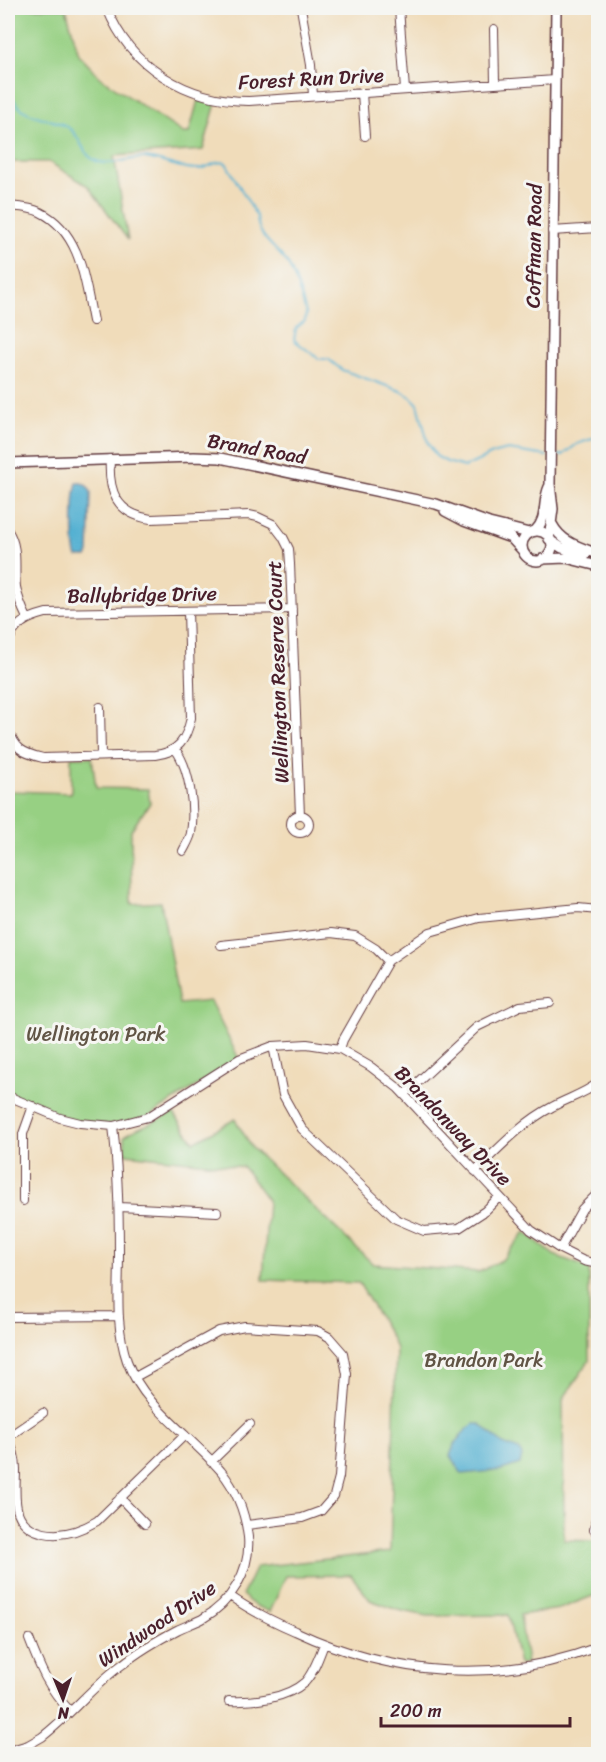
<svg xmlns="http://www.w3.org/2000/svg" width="606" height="1762" font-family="Sriracha,sans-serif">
<rect width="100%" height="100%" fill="#f6f6f2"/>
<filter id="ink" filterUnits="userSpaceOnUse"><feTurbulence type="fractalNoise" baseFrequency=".0167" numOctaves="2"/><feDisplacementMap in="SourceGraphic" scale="12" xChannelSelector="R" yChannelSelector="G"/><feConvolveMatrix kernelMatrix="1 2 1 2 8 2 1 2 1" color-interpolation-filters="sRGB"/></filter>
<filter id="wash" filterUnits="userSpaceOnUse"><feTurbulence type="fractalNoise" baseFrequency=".008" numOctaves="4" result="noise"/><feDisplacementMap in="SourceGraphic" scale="24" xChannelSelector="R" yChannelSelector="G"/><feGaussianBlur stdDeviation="1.35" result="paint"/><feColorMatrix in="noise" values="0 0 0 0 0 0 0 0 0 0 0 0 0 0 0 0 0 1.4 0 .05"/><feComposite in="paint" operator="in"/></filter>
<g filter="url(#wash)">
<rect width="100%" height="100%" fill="#f0dcba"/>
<path fill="#97d083" stroke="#707857" stroke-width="1.5" d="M8,8H66L79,55L101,78L183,133H189L198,100L216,103L203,150L114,156L128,240L88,186L49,162H8Z
M71,757H92L96,788L148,789L150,803L131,830L132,904L161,902L179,1004L210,1001L239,1059L148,1117L119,1125L80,1123L8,1096V789L11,791L71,793Z
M173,1112L194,1142L235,1119L252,1148L373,1264L479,1272L502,1260L525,1232L554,1255L589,1268V1361L563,1399L564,1540L598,1541V1594L559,1609L520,1615L527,1663L519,1664L508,1615L427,1616L398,1610L370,1600L351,1575L286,1576L270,1612C260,1607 248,1604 243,1594L256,1567L390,1552L396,1349L391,1337L359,1283L263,1280L268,1200L243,1167L126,1154L124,1137C129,1130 162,1120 173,1112Z"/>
<path fill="#54b1d2" stroke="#4f687e" stroke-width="1.5" d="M77,483C84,482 88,486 91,492L89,553L87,557H77C72,546 73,495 77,483Z
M474,1424H480L503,1444L519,1450L522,1456L520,1464L502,1470L462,1474L450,1456C455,1441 461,1433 474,1424Z"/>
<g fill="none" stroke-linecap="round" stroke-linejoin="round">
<path stroke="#54b1d2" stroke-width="2" d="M8,21L11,15V8
M8,68C8,76 8,85 10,91C18,119 45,115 66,126C82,135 81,157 99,162C114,166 130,157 145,158C163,160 180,170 199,169C209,168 215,160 226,163L257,217C258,241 281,249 290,268C297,282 302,298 306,313L305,321L296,328L294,340L319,359H328L342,370L401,391L411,397L418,404L428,443L436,456L447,462L465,467L495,453L508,450L547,456
M553,456L563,455L577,444L598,437"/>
</g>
</g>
<g filter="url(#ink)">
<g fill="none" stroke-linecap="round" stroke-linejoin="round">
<g stroke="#633b40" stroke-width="10">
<path id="minor" d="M107,8C130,67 187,101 249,101L555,80
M301,8L311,65L313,96
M399,8L405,90
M494,29L495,83
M362,93L365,136
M8,206C18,207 30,207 40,212C81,232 85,281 93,321
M552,231L598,228
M110,459C108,491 116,514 151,519L249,515L258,517L273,524L283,537L289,549L290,564L300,815
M8,531C19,548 14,567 16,587C18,598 22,608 27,618
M8,644C13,624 27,618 46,613L292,609
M100,707L101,756
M8,728C15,749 22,753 43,758L155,755C179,752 186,740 191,718L188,611
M175,749C190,768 195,809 191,833C190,839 186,845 183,851
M291 824a9 9 0 1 1 18 0a9 9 0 1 1-18 0Z
M221,945L331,933L355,936L376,949L388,961
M273,1046L283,1095L302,1129L396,1219L424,1231L459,1228L485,1211L499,1197
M340,1049L343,1040L388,961L430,932L479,918L578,908L598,910
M405,1094L477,1027L520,1006L550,1003
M8,1096L60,1118L80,1123L113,1126L148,1117L239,1059L273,1046L307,1044L340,1049L371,1067L398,1088L531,1230L560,1249L584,1261L598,1264
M475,1171C499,1148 523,1122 552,1107C568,1098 584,1094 598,1083
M23,1201V1134L33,1106
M119,1207L217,1212
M560,1249L582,1209L598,1193
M8,1317L119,1316
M135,1377L219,1331L245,1326L318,1331L329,1337L343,1353L347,1374L339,1477L334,1496L321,1511L302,1518L247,1525
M8,1437L43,1413
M8,1438C12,1448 16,1457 16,1469C16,1496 9,1525 44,1533C63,1537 80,1531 97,1521L185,1435
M211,1462L250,1424
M120,1498L145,1524
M594,1530L598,1509
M230,1596C251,1611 272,1621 295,1631C391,1676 498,1685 598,1647
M29,1639C40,1668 48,1688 70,1711
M229,1701C253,1702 286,1699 305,1682C314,1672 319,1657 324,1644
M8,1751L28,1745L42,1737C71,1715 93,1685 123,1664C139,1651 158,1640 177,1630C185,1626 194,1623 202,1619C231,1603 251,1571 248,1537C245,1511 237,1491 221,1471C191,1436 143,1406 127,1361C115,1326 119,1289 119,1253C119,1210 118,1168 113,1126"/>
</g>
<g stroke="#633b40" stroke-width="12">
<path id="major" d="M8,463L194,457L220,458L436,504L489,523L529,533
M445,511L464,521L511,538L523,551
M552,524C562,543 580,547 598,554
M535,531C548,519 542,502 549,487
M522 546a15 15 0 1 1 30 0a15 15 0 1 1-30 0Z
M549,539L553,509L550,484L556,8
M551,541L562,548L585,555
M542,559L566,558L598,566"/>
</g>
<use href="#minor" stroke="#fff" stroke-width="8"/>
<use href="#major" stroke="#fff" stroke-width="9"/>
</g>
</g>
<g text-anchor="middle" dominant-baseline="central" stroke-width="6" stroke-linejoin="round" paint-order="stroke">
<g font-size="20" fill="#4a1f2b" stroke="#f6f6f2">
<text transform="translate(311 79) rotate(-3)">Forest Run Drive</text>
<text transform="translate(534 246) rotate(-89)">Coffman Road</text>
<text transform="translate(257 449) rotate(10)">Brand Road</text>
<text transform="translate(142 595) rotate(-1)">Ballybridge Drive</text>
<text transform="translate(278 672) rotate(-92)">Wellington Reserve Court</text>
<text transform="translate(453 1126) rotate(46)">Brandonway Drive</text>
<text transform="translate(157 1624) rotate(-34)">Windwood Drive</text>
</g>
<g font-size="20" fill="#615445" stroke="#f6f6f2">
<text x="96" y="1034">Wellington Park</text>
<text x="484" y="1360">Brandon Park</text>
</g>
</g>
<rect width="606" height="1762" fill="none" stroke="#f6f6f2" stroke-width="30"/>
<g transform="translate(63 1699) rotate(178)" stroke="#f6f6f2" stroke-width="4.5" paint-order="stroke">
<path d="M0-4.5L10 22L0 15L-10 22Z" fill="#4a1f2b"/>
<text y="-9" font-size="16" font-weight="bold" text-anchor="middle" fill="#4a1f2b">N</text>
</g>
<path d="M381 1717v9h189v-9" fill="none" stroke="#4a1f2b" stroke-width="3"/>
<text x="390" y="1717" font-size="18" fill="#4a1f2b" stroke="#f6f6f2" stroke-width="4.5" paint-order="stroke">200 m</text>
</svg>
